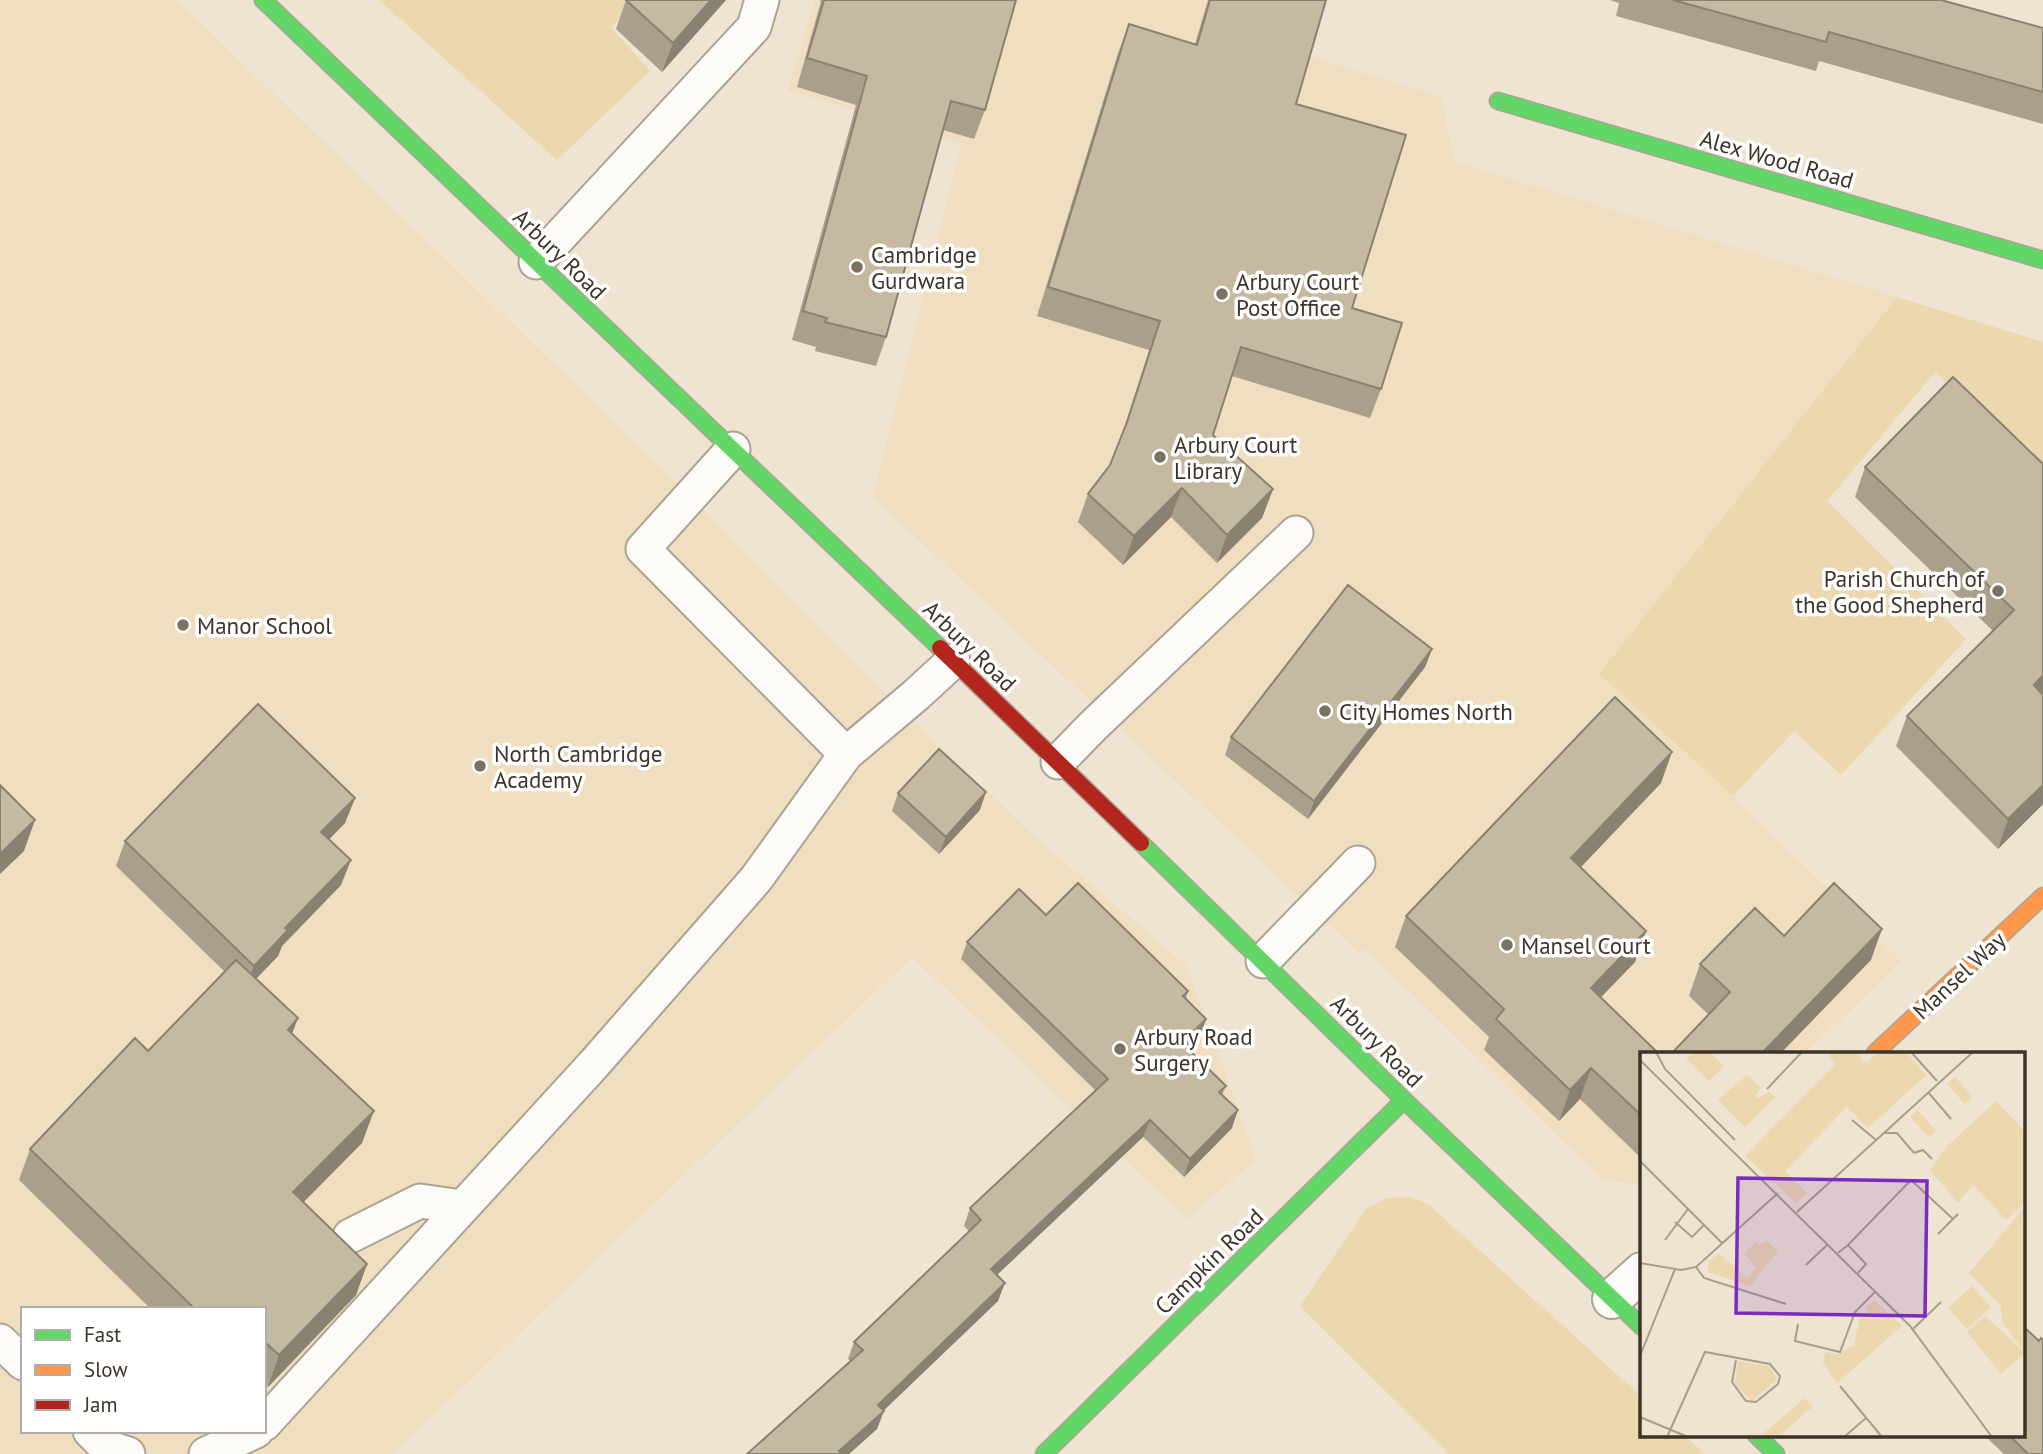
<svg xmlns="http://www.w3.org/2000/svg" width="2043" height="1454" font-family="'PT Sans',sans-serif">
<rect width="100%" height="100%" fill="#eee4d1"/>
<path fill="#efdebf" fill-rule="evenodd" d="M0,0H177L677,483L886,695L1036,838L1186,965L1256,1159L1187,1219L912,957L393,1454H0ZM23,1309H264V1431H23Z
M815,0H1310L1295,52L1441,97L1455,162L1897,297L1599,674L1733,796L1901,961L1806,1053H1642V1185L1603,1180L1365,948L1359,953L873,497L962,144L788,90Z"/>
<path fill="#ecd7ae" d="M379,0H637L611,27L650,71L557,160Z
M1897,297L2043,342V472L1935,372L1827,501L1966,639L1841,775L1794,731L1733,796L1599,674Z
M1409,1197L1428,1204L1642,1397V1435H1684L1705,1454H1449L1300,1306L1366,1209L1386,1198Z"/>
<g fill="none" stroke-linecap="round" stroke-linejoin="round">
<g stroke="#aba394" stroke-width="37">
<path id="lane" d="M536,262L754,27L762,0
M733,449L643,549L846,754L916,695L953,661
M1058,762L1093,726L1296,533
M1263,961L1358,863
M350,1236L420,1201L462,1207
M0,1341L23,1363
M264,1424L594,1064L756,879L846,754
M90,1431L106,1447L128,1454
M206,1454L256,1431"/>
</g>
<g stroke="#aba394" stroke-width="42">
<path id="street" d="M1612,1299L1642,1272"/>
</g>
<g stroke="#aba394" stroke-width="19">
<path id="fast" d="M263,0L940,648
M1498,101L2043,260
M1141,843L1404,1100L1642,1327
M1756,1435L1776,1454
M1044,1454L1404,1100"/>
</g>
<g stroke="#aba394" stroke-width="19">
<path id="slow" d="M1875,1053L2043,896"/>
</g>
<g stroke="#aba394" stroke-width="19">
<path id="jam" d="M940,648L1141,843"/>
</g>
<use href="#lane" stroke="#fcfbf8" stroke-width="33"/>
<use href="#street" stroke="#fcfbf8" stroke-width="38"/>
<use href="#fast" stroke="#63d668" stroke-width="16"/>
<use href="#slow" stroke="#ff974d" stroke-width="16"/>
<use href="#jam" stroke="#b3261e" stroke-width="16"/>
</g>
<path fill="#a99f8b" d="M626,0H726L662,72L616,29Z
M819,0H1016L985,110L974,139L943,130L886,337L876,366L815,351L816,347L792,340L856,105L797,87L821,1Z
M1208,0H1326L1296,104L1352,308L1381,389L1370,418L1232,376L1213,435L1273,489L1262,518L1217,563L1171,517L1123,565L1078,522L1088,494L1110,465L1121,438L1149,350L1037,316L1118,53L1129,24L1195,44Z
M1610,0H1941L2043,28V124L1819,61L1816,71L1616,16L1619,3Z
M1953,377L2043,695V804L1998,849L1896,746L1907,716L1993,631L1855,497L1865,467Z
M1432,649L1425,667L1308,819L1225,755L1231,737Z
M1661,783L1580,868L1646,931L1635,962L1600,998L1642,1053V1159L1580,1099L1559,1121L1484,1050L1489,1037L1395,947L1406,916Z
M898,793L980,810L939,854L892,811Z
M355,798L345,823L329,839L341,885L282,946L278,956L256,979L362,1143L303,1202L367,1264L356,1295L268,1387L264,1383V1309H151L19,1180L30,1149L148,1051L225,972L116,866L125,841Z
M1046,915L1188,991L1186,999L1206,1019L1200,1037L1187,1049L1226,1086L1222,1095L1232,1128L1184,1177L1143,1137L997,1275L998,1301L883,1411L877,1429L849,1454H747L850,1361L848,1359L854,1342L969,1231L964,1226L970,1208L1096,1091L961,959L967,942Z
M1784,936L1871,960L1709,1015L1689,996L1700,964Z
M1984,1435H2024L2043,1454H2004Z"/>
<path fill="#8a8271" d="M711,0H726L662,72L673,43Z
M1182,488L1171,517L1123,565L1134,536Z
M1273,489L1262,518L1217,563L1227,535Z
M1432,649L1425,667L1308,819L1314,801Z
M2043,675V694L2023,715L2034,685Z
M1672,752L1661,783L1559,890L1571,858Z
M2043,785V804L1998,849L2008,819Z
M986,792L980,810L939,854L946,837Z
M355,798L345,823L312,857L321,832Z
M35,820L24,851L0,874V854Z
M351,860L341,885L282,946L278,956L244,991L254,966L285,928Z
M1882,929L1871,960L1781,1053H1762Z
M1646,931L1635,962L1579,1020L1591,988Z
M298,1018L286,1050L288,1030Z
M1206,1019L1200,1037L1175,1061L1182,1043Z
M1591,1068L1580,1099L1559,1121L1570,1090Z
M1238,1110L1232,1128L1184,1177L1190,1159Z
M374,1111L362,1143L282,1224L293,1192Z
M1150,1120L1143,1137L984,1287L991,1269Z
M367,1264L356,1295L268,1387L279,1355Z
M1005,1283L998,1301L880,1414L884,1411L877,1429L849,1454H838L839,1451L878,1405Z"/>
<path fill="#c5b9a2" stroke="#8a8271" stroke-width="2" d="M626,0H711L673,43Z
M824,0H1016L985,110L951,101L886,337L825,322L827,318L803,311L867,76L807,58Z
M1210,0H1326L1296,104L1406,135L1352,308L1402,323L1381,389L1241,347L1213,435L1273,489L1227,535L1182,488L1134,536L1088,494L1110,465L1127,422L1160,321L1048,287L1129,24L1197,45Z
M1673,0H1941L2043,28V92L1829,32L1826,42Z
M1953,377L2043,464V675L2034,685L2043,695V785L2008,819L1907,716L2014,610L1865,467Z
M1348,585L1432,649L1314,801L1231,737Z
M1615,697L1672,752L1571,858L1646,931L1591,988L1658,1053H1642V1116L1591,1068L1570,1090L1496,1019L1504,1009L1406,916Z
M258,704L355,798L321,832L351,860L285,928L288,930L254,966L125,841Z
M939,749L986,792L946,837L898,793Z
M0,785L35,820L0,854Z
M1078,883L1188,991L1183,996L1206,1019L1182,1043L1226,1086L1219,1092L1238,1110L1190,1159L1150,1120L991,1269L1005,1283L878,1405L884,1411L839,1451L842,1454H747L863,1350L854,1342L981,1220L970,1208L1108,1079L967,942L1019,889L1046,915Z
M1834,883L1882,929L1762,1053H1672L1730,992L1700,964L1755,908L1784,936Z
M236,960L298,1018L288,1030L374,1111L293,1192L367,1264L279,1355L264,1341V1309H195L30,1149L135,1038L148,1051Z
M2024,1327L2039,1341L2041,1338L2043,1340V1454H2028L2009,1435H2024Z"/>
<g fill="#7a7262" stroke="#fff" stroke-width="2.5">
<circle cx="857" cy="267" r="7"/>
<circle cx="1222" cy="294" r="7"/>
<circle cx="1160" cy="457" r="7"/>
<circle cx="1998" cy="591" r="7"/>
<circle cx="183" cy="625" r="7"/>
<circle cx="1325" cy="711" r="7"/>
<circle cx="480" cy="766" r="7"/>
<circle cx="1507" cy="945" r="7"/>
<circle cx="1120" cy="1049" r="7"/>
</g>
<g text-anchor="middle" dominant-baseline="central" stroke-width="7" stroke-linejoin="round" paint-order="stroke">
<g font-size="23" fill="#3c3427" stroke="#fff">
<text transform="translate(1777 159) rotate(16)">Alex Wood Road</text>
<text transform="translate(560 254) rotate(44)">Arbury Road</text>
<text transform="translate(970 646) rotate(44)">Arbury Road</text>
<text transform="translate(1959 975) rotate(-43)">Mansel Way</text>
<text transform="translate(1377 1041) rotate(45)">Arbury Road</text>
<text transform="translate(1209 1261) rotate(-44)">Campkin Road</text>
</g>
<g font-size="23" fill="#3c3427" stroke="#fff" text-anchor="start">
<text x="871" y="254">Cambridge<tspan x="871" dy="26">Gurdwara</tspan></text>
<text x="1236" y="281">Arbury Court<tspan x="1236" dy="26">Post Office</tspan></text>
<text x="1174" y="444">Arbury Court<tspan x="1174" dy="26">Library</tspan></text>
<text x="1984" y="578" text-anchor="end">Parish Church of<tspan x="1984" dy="26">the Good Shepherd</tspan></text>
<text x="197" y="625">Manor School</text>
<text x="1339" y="711">City Homes North</text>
<text x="494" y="753">North Cambridge<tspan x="494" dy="26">Academy</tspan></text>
<text x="1521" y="945">Mansel Court</text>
<text x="1134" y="1036">Arbury Road<tspan x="1134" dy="26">Surgery</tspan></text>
</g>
</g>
<g transform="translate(1640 1052)">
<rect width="385" height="385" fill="#eee4d1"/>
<path d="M53,0H70L84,14L69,29L46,7ZM191,0H215L226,11L239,0H266L286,23L228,76L207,55L145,119L167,141L156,151L105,104L196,12L189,5ZM107,23L121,36L115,43L119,47L128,39L135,45L105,75L78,48ZM315,25L332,45L325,52L307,32ZM356,49L385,80V151L366,168L333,132L318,151L290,118L306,95ZM278,58L296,79L289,85L270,65ZM385,155V300L362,270L361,254L329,221ZM126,188L138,199L110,234L68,220L69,209L79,201L107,226L116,215L104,202L116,189L120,193ZM332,234L351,255L327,277L308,256ZM234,248L262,274L197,331L183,311L185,300L198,302L214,293L220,264L228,261L225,256ZM345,264L385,301L361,322L327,280ZM98,309L130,314L137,327L112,349L95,332ZM165,346L173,355L137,385H119Z" fill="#ecd7ae"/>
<path fill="none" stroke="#a79e8d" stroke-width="2" d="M16,0L25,17L95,88M271,0L297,29M0,8L270,274L352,385M127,37L162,0M288,40L311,67M212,68L236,88M244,81H257L274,101M274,101L283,98L292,107M0,109L82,191M157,160L333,0M35,170L52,185L64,173M298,182L318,162M25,188L48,157M208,193L271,128L313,167M198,201L208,193L226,212L218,221M0,211L41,218L56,215M166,213L188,192M56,215L138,141M56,215L64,226L146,252M158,272L155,289L200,300L215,260L236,239M273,277L301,250M0,304L35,217M200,334L242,385M0,365L48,385M27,385L65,300L130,312L140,324L138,332L116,350L106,349L92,330L96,308M204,385L226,366"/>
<path fill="#7b2cbf" fill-opacity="0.15" stroke="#7b2cbf" stroke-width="3.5" d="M98,126L287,129L285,264L96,261Z"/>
<rect width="385" height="385" fill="none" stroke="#3c3427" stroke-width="3.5"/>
</g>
<rect x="21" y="1307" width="245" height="126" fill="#ffffff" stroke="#b1aea9" stroke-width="2"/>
<rect x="35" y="1330" width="35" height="10" fill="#63d668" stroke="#b1aea9" stroke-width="2"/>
<text x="84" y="1342" font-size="21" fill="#3c3427">Fast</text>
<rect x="35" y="1365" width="35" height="10" fill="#ff974d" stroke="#b1aea9" stroke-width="2"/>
<text x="84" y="1377" font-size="21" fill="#3c3427">Slow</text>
<rect x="35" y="1400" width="35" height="10" fill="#b3261e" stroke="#b1aea9" stroke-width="2"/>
<text x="84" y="1412" font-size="21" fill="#3c3427">Jam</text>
</svg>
